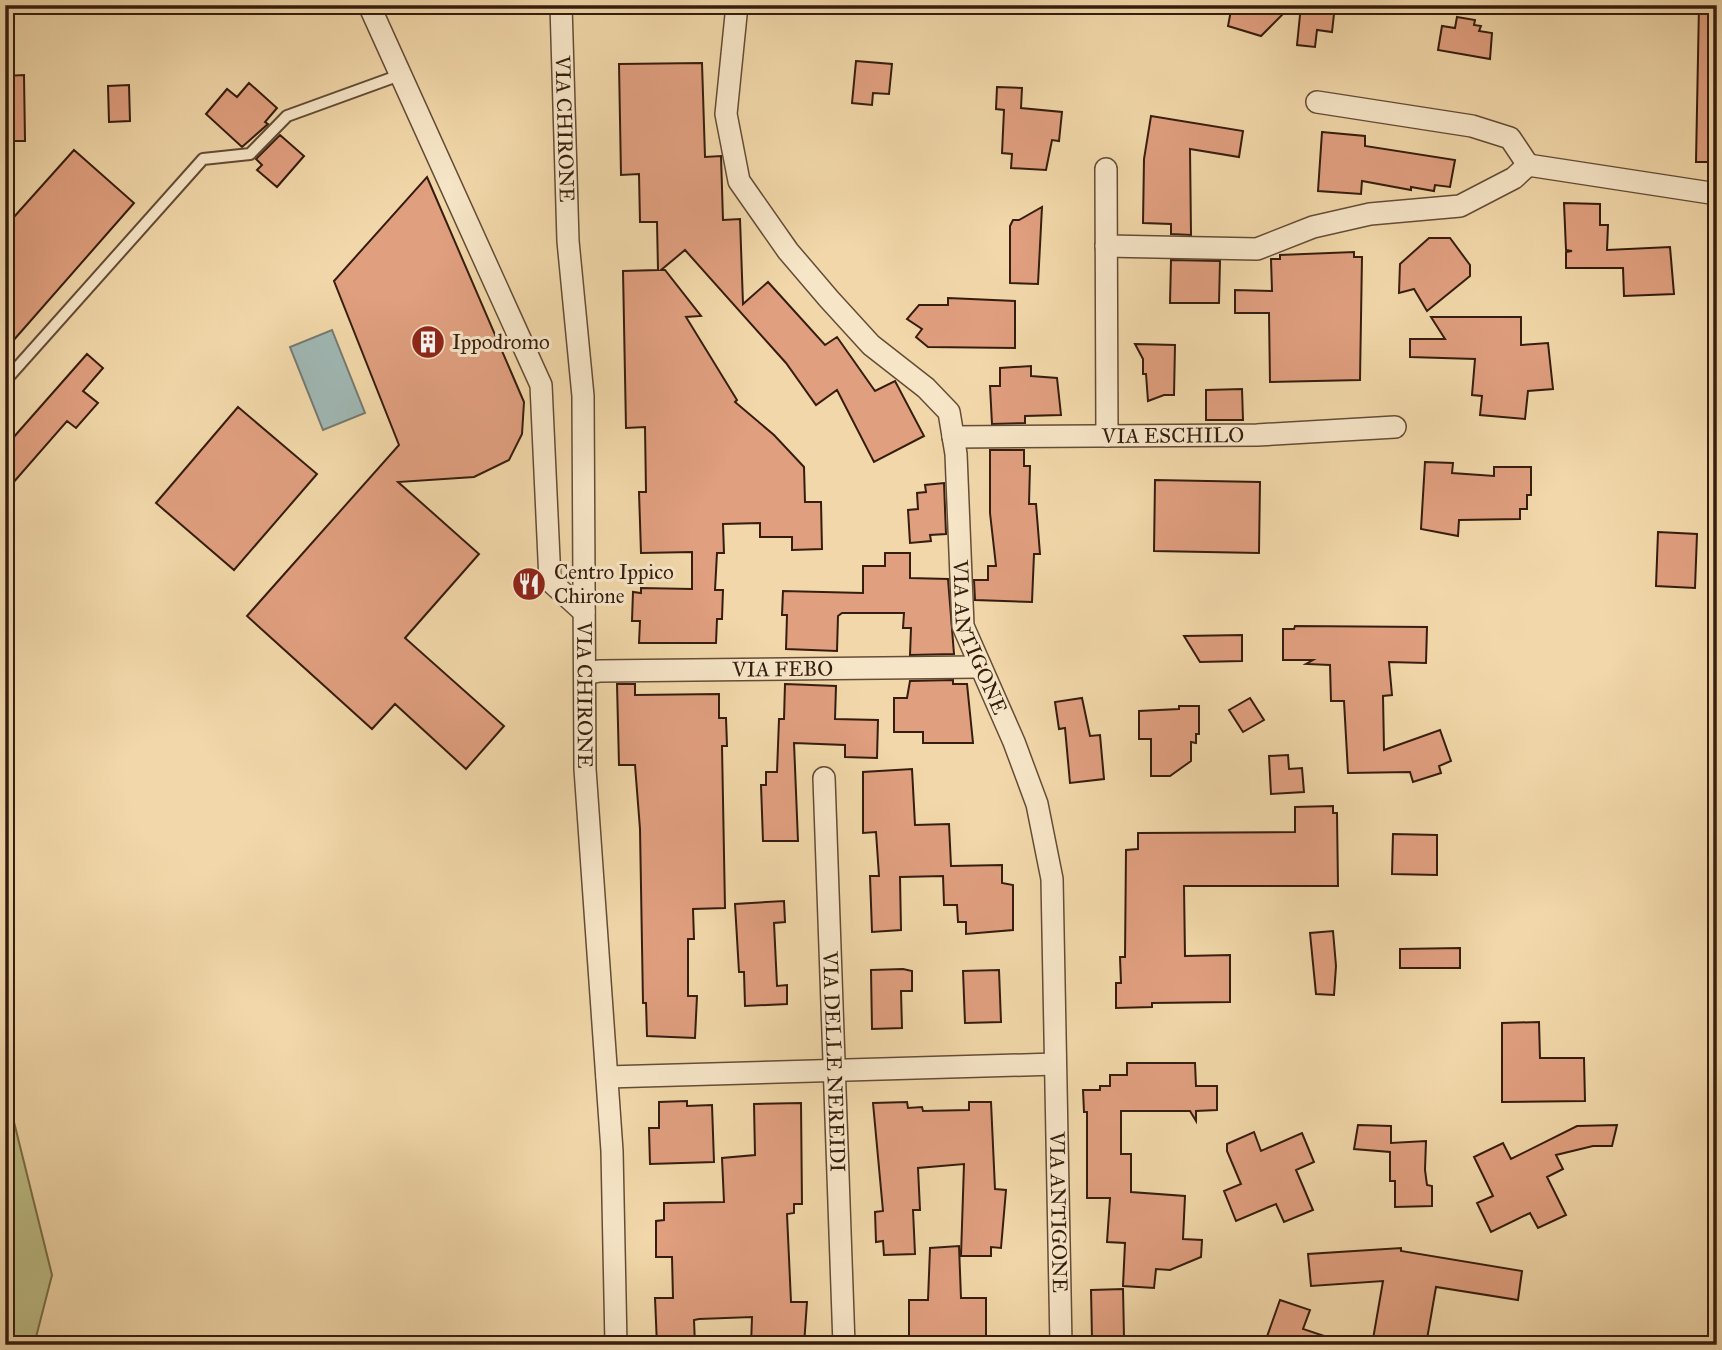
<svg xmlns="http://www.w3.org/2000/svg" width="1722" height="1350" font-family="'IM FELL Great Primer',serif">
<rect width="100%" height="100%" fill="#f1d7a9"/>
<filter id="stains"><feTurbulence type="fractalNoise" baseFrequency=".00286" numOctaves="4"/><feColorMatrix values="0 0 0 0 .2 0 0 0 0 .09 0 0 0 0 .02 0 0 0 .5 -.17"/></filter>
<radialGradient id="worn" r=".72"><stop offset=".6" stop-color="#630" stop-opacity="0"/><stop offset="1" stop-color="#630" stop-opacity=".3"/></radialGradient>
<path fill="#bdbd86" stroke="#796d4a" stroke-width="2" d="M5,1107L11,1110L52,1275L34,1345H5Z"/>
<path fill="#9fb7b3" stroke="#757971" stroke-width="2" d="M332,330L365,413L323,430L290,347Z"/>
<path fill="#e09f7f" stroke="#351d0f" stroke-width="2" d="M1232,5H1253L1286,11L1261,36L1228,26Z
M1301,5H1335L1332,32L1317,30L1315,47L1297,45Z
M1699,5H1717V162H1696Z
M1457,17L1475,20L1474,25L1481,26L1479,31L1492,33L1490,59L1438,50L1442,26L1455,28Z
M856,61L892,64L889,94L873,93L872,105L852,103Z
M702,63L705,157L721,156L723,220L740,219L743,304L768,282L825,345L837,337L875,391L895,381L924,436L874,462L837,390L816,405L786,363L685,250L661,270H665L701,316L686,317L737,400L735,402L774,435L804,467L805,502H821L822,549L792,550V537H760V523L723,524L724,553H717L715,590H723L722,619H717L716,643H639L640,621H632L633,592L641,593V588L692,589V552L641,553L639,492H646L645,427L626,428L623,271L658,270L657,222H640L639,174L621,175L619,64Z
M24,75L25,141H5V76Z
M249,83L277,108L265,122L268,124L242,147L206,114L227,89L237,97Z
M129,85L130,121L109,122L108,86Z
M997,87L1022,88L1021,108L1062,112L1059,141L1052,140L1046,170L1011,168L1012,154L1002,153L1004,110L996,109Z
M1151,116L1243,131L1239,157L1190,149L1191,235L1171,234V224L1143,223L1144,159Z
M1322,132L1365,136V146L1455,160L1450,187L1435,185L1434,191L1411,187V190L1362,181L1361,194L1318,191Z
M280,135L304,156L277,187L257,170L262,165L256,159Z
M74,150L134,203L5,350V227Z
M427,177L524,402L522,434L509,460L474,477L398,482L479,554L405,638L504,726L466,769L395,704L372,729L247,616L399,445L334,281Z
M1564,203L1600,204V225H1608L1607,250L1670,247L1674,294L1624,296L1623,268H1566V252L1572,251L1566,250Z
M1042,207L1038,284L1010,283V226L1013,220H1019Z
M1429,238H1450L1470,265V276L1427,311L1414,289L1399,293L1400,264Z
M1354,252V257H1362L1360,380L1270,382L1269,313H1235V290L1272,291L1271,259H1280V255Z
M1171,260L1220,261L1219,303H1170Z
M948,298L1015,301V348L928,347L916,337L922,329L907,319L919,305H948Z
M1431,317H1521V345L1548,343L1553,389L1528,391L1525,419L1480,415L1482,396L1472,395L1475,359L1410,357V339H1445Z
M1135,344L1175,345L1174,395H1164L1148,401L1146,374H1143V359Z
M87,354L103,368L83,391L98,403L76,428L67,421L5,492V447Z
M1031,366V376L1057,378L1061,415L1025,416V423L992,424L990,386H1000V368Z
M1242,389L1243,420H1206V390Z
M238,407L317,474L234,570L156,503Z
M990,450H1024V466H1030L1029,504H1036L1040,554H1034L1032,602L975,600L974,580H988V566H996L990,513Z
M1425,462L1453,463L1452,473L1494,476V467H1531V495H1527V509H1520V519L1459,520L1458,536L1421,529Z
M1155,480L1260,482L1259,553L1154,551Z
M944,483L946,534L930,535L931,541L910,543L908,510L918,509L917,493L926,492L925,485Z
M1658,532L1697,534L1695,588L1656,586Z
M885,553H910V578L948,579L954,654L910,655L911,628H903L904,613H842L838,616L837,651L786,649L787,615H782L783,591L863,593V566H885Z
M1295,626L1427,627L1426,663L1389,662L1392,695L1383,696L1384,750L1440,730L1451,761L1439,766L1441,773L1413,782L1410,772L1348,773L1344,701H1331L1330,665L1306,664L1313,660H1283V629H1294Z
M1242,635V661L1200,662L1184,636Z
M953,680V684H967L973,743H923V732H894V698H907L910,681Z
M617,684H635V695L719,694V718H726L727,746H722L725,908L693,909L694,939H688V996H697L695,1038L647,1036L646,1003H643L640,829L635,765H619Z
M785,684L836,686L835,719L878,720L877,758L845,757V745L794,743L798,841H763L761,785H766V772H777L779,719H784Z
M1082,698L1090,736L1100,735L1104,779L1070,783L1065,728L1059,729L1055,702Z
M1250,698L1264,720L1243,732L1229,710Z
M1179,706H1199V734H1196V743L1191,742V761L1170,776H1151V739H1139V711L1179,709Z
M1288,755L1289,769L1302,768L1304,792L1271,794L1269,756Z
M912,769L915,825L949,824L951,866L1002,865V883L1013,885V930L966,934V922H958L957,905H944L943,876L900,877L901,930L872,932L870,876H879L876,832L863,833V772Z
M1333,806V813H1337L1338,886H1184L1185,956L1230,955V1002L1152,1003V1007L1116,1008V983H1121L1120,957H1125L1126,850L1138,849V833L1295,832V807Z
M1393,834L1437,835V875L1392,874Z
M784,901L785,922L774,923L777,986L787,985V1004L745,1006L744,972H739L735,904Z
M1333,931L1336,966L1334,995L1316,994L1310,933Z
M1460,948V968H1400V949Z
M903,969L912,971V991H901L902,1028L872,1029L871,970Z
M999,970L1001,1022L965,1023L963,971Z
M1539,1022L1540,1058H1584L1585,1101L1502,1102V1023Z
M1127,1063H1195L1196,1086H1217V1110L1196,1111V1121L1190,1111H1121V1154H1131V1192L1185,1196L1183,1239L1202,1240L1201,1257L1170,1270L1156,1269L1154,1288L1123,1286L1125,1243L1107,1242L1110,1198H1087V1112H1084L1083,1090H1100V1086H1110V1075H1127Z
M687,1101V1106L712,1105L714,1162L650,1164L649,1128H659V1102Z
M907,1102L908,1108L922,1107L923,1111L969,1110V1102H991L995,1189L1006,1190L1001,1248L991,1247V1256H961L964,1164L918,1168L920,1210H913L915,1254L884,1255L883,1241L876,1242L875,1212L883,1211L873,1103Z
M801,1103L802,1204H794V1213L787,1214L791,1302H807L804,1345H751L752,1317L699,1319L694,1320L695,1345H657L655,1298H673L672,1257H656V1221L664,1220V1203L724,1202L722,1158L755,1155L754,1104Z
M1358,1125L1391,1126V1143L1426,1141L1425,1170L1427,1185L1432,1186V1206L1395,1207V1181H1390V1152L1354,1149Z
M1617,1125L1612,1146H1593L1556,1155L1563,1169L1547,1177L1566,1215L1538,1228L1530,1213L1491,1232L1477,1203L1493,1196L1474,1157L1503,1143L1511,1159L1577,1126Z
M1254,1132L1261,1151L1302,1133L1314,1162L1296,1170L1313,1210L1284,1222L1276,1204L1236,1221L1224,1191L1241,1184L1227,1151V1144Z
M959,1246L961,1298H986V1340H909V1300H928L930,1248Z
M1401,1248V1251L1522,1271L1518,1300L1436,1287L1426,1345H1372L1383,1281L1311,1286L1308,1254Z
M1123,1289L1124,1337L1092,1338L1091,1290Z
M1280,1300L1310,1310L1303,1329L1339,1341L1338,1345H1264Z"/>
<g fill="none" stroke-linecap="round" stroke-linejoin="round">
<g stroke="#644c36" stroke-width="14">
<path id="service" d="M5,381L203,159L250,154L287,116L400,75"/>
</g>
<g stroke="#644c36" stroke-width="24">
<g id="minor">
<path d="M369,5L541,385L550,581L584,612"/>
<path id="s1" d="M561,5L568,241L583,396L585,769L612,1151L616,1345"/>
<path id="s2" d="M737,5L726,114L739,181L788,251L829,299L871,345L926,388L949,412L956,454L963,626L1014,742L1037,804L1052,879L1061,1345"/>
<path d="M1317,102L1472,126L1510,138L1528,165"/>
<path d="M1528,165L1717,194"/>
<path d="M1106,169L1107,436"/>
<path d="M1106,246L1257,249L1313,227L1370,214L1460,206L1514,178L1528,165"/>
<path id="s3" d="M953,437L1257,435L1395,427"/>
<path id="s4" d="M585,674L599,671L979,667"/>
<path id="s5" d="M824,778L844,1345"/>
<path d="M607,1077L1055,1064"/>
</g>
</g>
<use href="#service" stroke="#f6e5c7" stroke-width="10"/>
<use href="#minor" stroke="#f6e5c7" stroke-width="21"/>
</g>
<defs>
<g id="building-disc" transform="scale(1.75)"><circle r="9.5" fill="#8f2418" stroke="#f6e5c7"/><path d="M-4-6H4V6H1V3H-1V6H-4ZM-2.5-4.3h1.7v1.8h-1.7ZM.8-4.3h1.7v1.8H.8ZM-2.5-1h1.7V.8h-1.7ZM.8-1h1.7V.8H.8Z" fill="#fff"/></g>
<g id="restaurant-disc" transform="scale(1.75)"><circle r="9.5" fill="#8f2418" stroke="#f6e5c7"/><path d="M-5-6h1v4h1v-4h1v4h1v-4h1v5L-1.5 .5V6h-2V.5L-5-1ZM5-6V6H3V1.5H1.5Q1.5-4 5-6Z" fill="#fff"/></g>
</defs>
<g fill-rule="evenodd">
<use href="#building-disc" x="428" y="342"/>
<use href="#restaurant-disc" x="529" y="584"/>
</g>
<g text-anchor="middle" dominant-baseline="central" stroke-width="6" stroke-linejoin="round" paint-order="stroke">
<g font-size="21" fill="#351d0f" stroke="#f6e5c7">
<text stroke="none"><textPath href="#s1" startOffset="124">VIA CHIRONE</textPath></text>
<text stroke="none"><textPath href="#s3" startOffset="220">VIA ESCHILO</textPath></text>
<text stroke="none"><textPath href="#s2" startOffset="721">VIA ANTIGONE</textPath></text>
<text stroke="none"><textPath href="#s4" startOffset="198">VIA FEBO</textPath></text>
<text stroke="none"><textPath href="#s1" startOffset="691">VIA CHIRONE</textPath></text>
<text stroke="none"><textPath href="#s5" startOffset="284">VIA DELLE NEREIDI</textPath></text>
<text stroke="none"><textPath href="#s2" startOffset="1309">VIA ANTIGONE</textPath></text>
</g>
<g font-size="21" fill="#351d0f" stroke="#f6e5c7" text-anchor="start">
<text x="452" y="342">Ippodromo</text>
<text x="554" y="572">Centro Ippico<tspan x="554" dy="24">Chirone</tspan></text>
</g>
</g>
<rect width="1722" height="1350" fill="none" stroke="#f1d7a9" stroke-width="28"/>
<rect x="7" y="7" width="1708" height="1336" fill="none" stroke="#351d0f" stroke-width="3.5"/>
<rect x="14" y="14" width="1694" height="1322" fill="none" stroke="#351d0f" stroke-width="2"/>
<rect width="100%" height="100%" filter="url(#stains)"/>
<rect width="100%" height="100%" fill="url(#worn)"/>
</svg>
